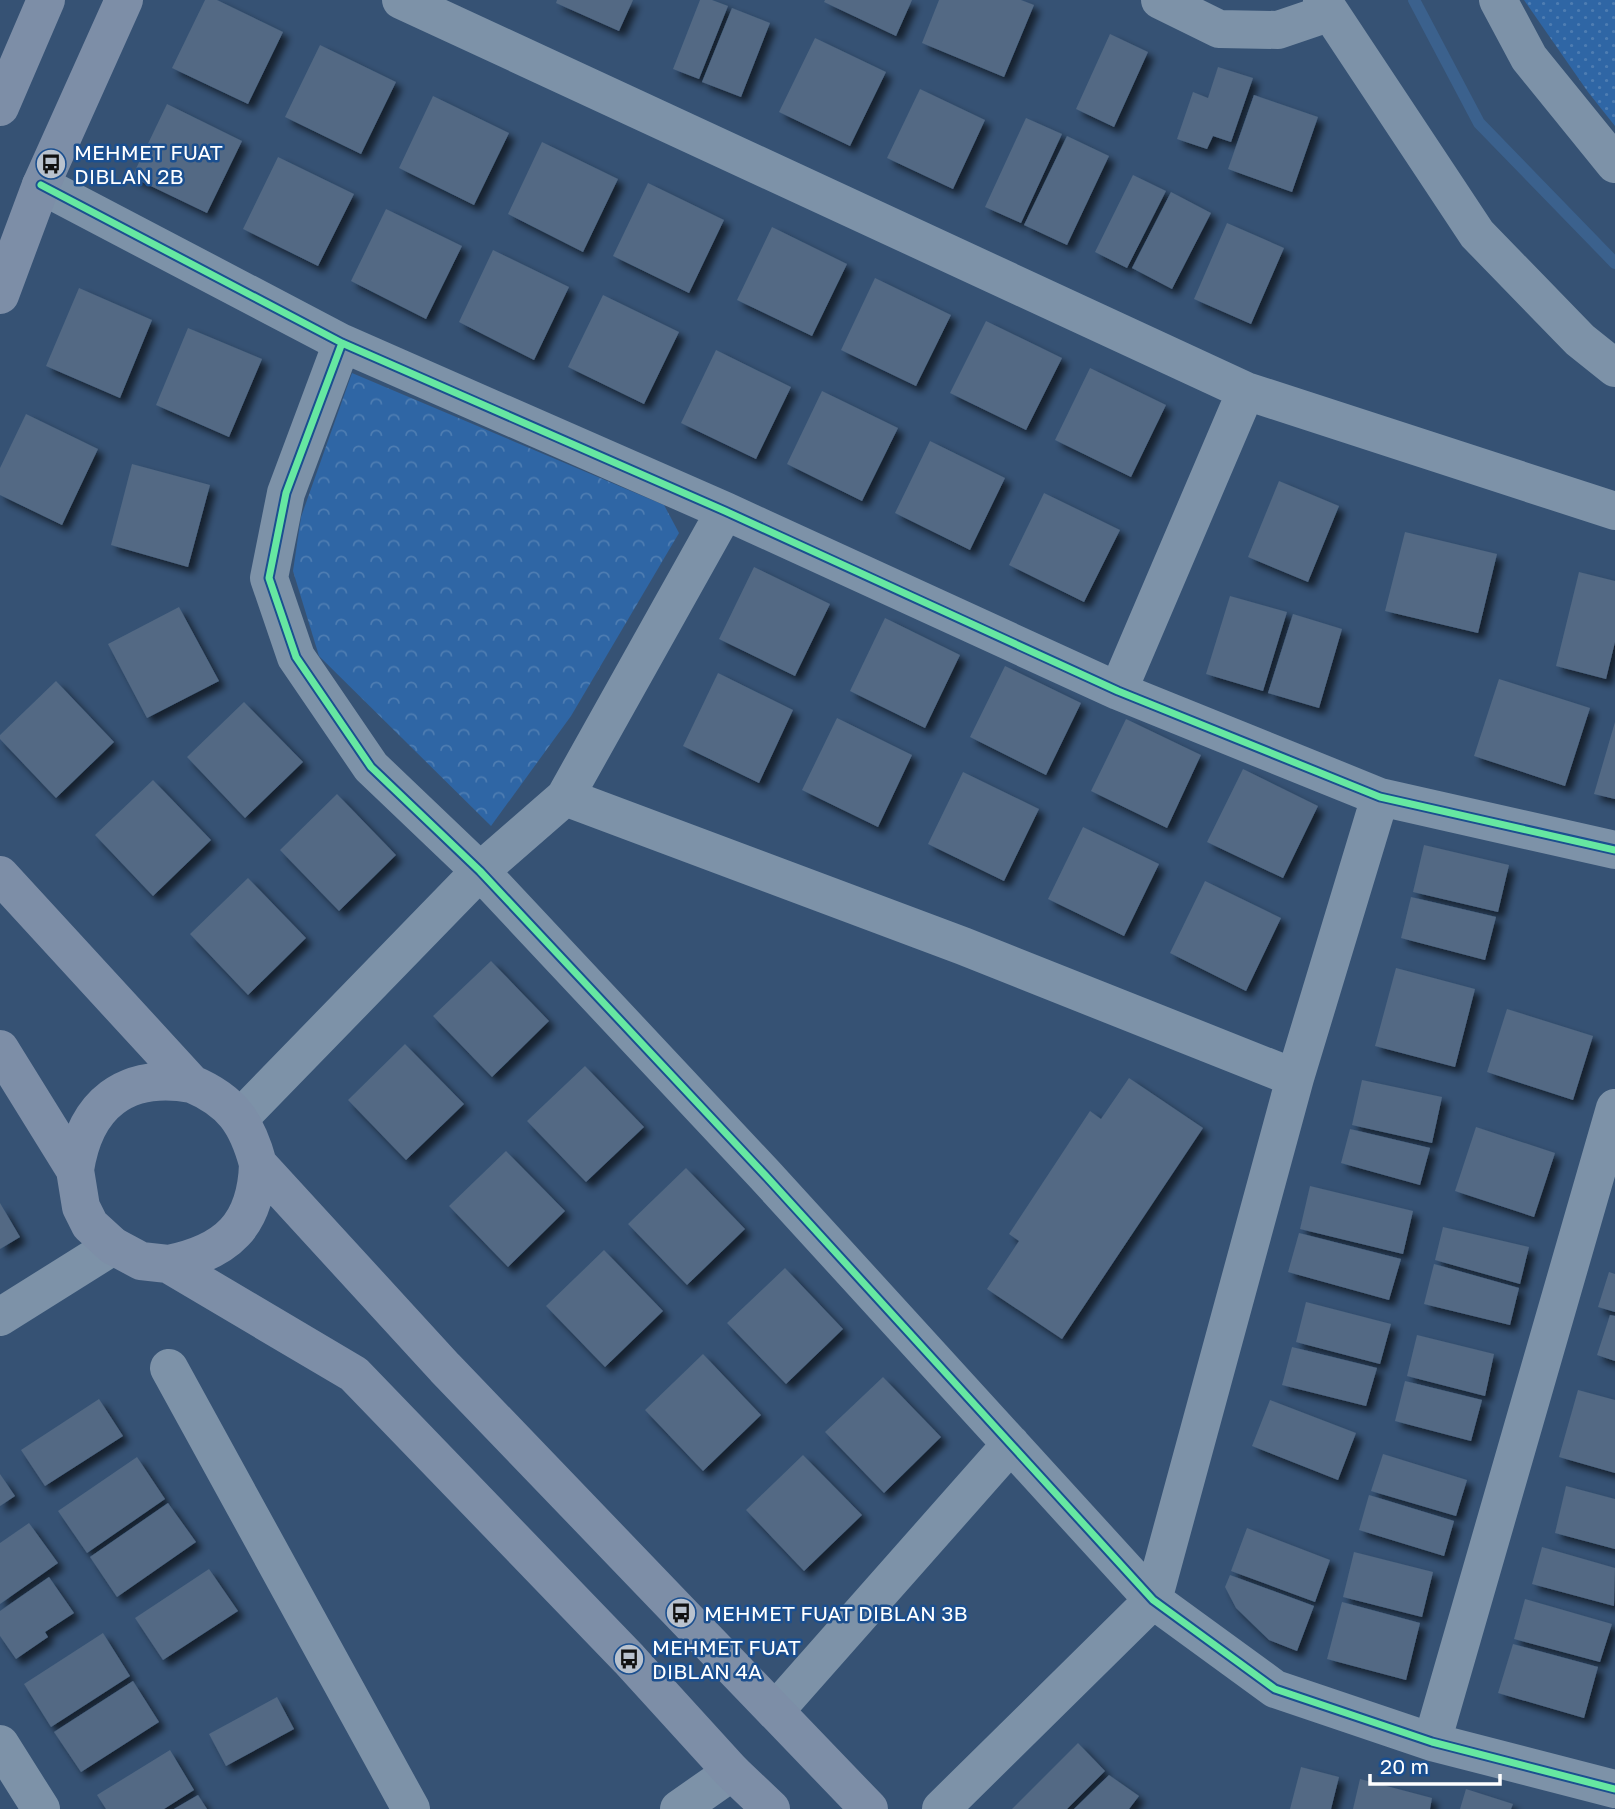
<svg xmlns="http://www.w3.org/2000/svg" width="1615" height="1809" font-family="'Golos Text',sans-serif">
<defs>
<pattern id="grass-dots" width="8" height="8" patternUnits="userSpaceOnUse" patternTransform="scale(1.75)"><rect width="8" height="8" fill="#2f66a5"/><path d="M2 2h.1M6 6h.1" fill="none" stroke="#4e7db2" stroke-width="1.8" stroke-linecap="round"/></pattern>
<pattern id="park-crowns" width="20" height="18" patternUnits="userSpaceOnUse" patternTransform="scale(1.75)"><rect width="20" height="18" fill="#2f66a5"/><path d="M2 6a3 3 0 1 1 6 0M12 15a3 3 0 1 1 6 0" fill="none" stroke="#4e7db2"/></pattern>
<filter id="shadow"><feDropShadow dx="6" dy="6" stdDeviation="3.5" flood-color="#0009"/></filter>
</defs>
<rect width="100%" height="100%" fill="#365274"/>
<path fill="url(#grass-dots)" d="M1524,0H1615V126L1588,92Z"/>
<path fill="url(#park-crowns)" d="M352,373L664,505L679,533L571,716L491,826L319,656L293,571L301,517Z"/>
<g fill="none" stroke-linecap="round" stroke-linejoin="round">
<path stroke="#3b618d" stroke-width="12" d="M1414,0L1479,123L1615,263"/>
</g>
<path fill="#526984" filter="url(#shadow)" d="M205,0H217L283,32L248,104L172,68Z
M557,0H633L619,31L556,3Z
M700,0H712L728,6L699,79L673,69Z
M825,0H912L896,36L824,2Z
M939,0H1021L1034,5L1004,77L922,43Z
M732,8L770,23L741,97L702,82Z
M1110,34L1148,52L1114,127L1076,109Z
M815,38L886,72L850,146L779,112Z
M320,45L396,82L361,154L285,117Z
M1218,67L1253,78L1231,142L1213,136L1207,149L1177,139L1193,92L1208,98Z
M920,89L985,120L953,189L887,158Z
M1254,95L1318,117L1292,192L1228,169Z
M433,96L509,133L474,205L399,168Z
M167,104L242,141L207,213L132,177Z
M1026,118L1062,134L1021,223L985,207Z
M1067,136L1109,156L1067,245L1024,225Z
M542,142L618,179L583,252L508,214Z
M278,157L354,194L318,266L243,229Z
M1133,175L1166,191L1127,268L1095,252Z
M648,183L724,220L689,293L613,256Z
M1171,192L1211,213L1172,289L1132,268Z
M386,209L462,246L426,319L351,281Z
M1227,223L1284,248L1251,324L1194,299Z
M772,227L847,264L812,336L737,300Z
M493,250L569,287L534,360L459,322Z
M875,278L951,315L916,386L841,350Z
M79,288L152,320L120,398L46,366Z
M603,295L679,332L644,404L568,367Z
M986,321L1062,358L1026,430L950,393Z
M188,328L262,359L229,437L156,405Z
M716,350L791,387L756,459L681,423Z
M1090,368L1166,405L1131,477L1055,440Z
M822,391L898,428L862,501L787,464Z
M26,414L98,449L62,525L0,495V468Z
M930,441L1005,478L970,550L895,513Z
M132,464L210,485L188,567L111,545Z
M1279,481L1339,506L1308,582L1248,557Z
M1044,493L1120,530L1084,602L1009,565Z
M1405,532L1497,554L1478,633L1385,611Z
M754,567L830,604L795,676L719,639Z
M1579,572L1615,581V642L1606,679L1556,666Z
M1230,596L1287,612L1263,691L1206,674Z
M179,607L219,681L147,718L108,644Z
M1293,614L1342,629L1319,708L1268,693Z
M885,618L960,655L925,728L850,691Z
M1005,666L1081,703L1046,775L970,737Z
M718,673L793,710L759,783L683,746Z
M1499,679L1590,708L1565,786L1474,756Z
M56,681L114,742L56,798L0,739V735Z
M244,702L303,762L245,818L187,757Z
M837,718L912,755L878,827L802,790Z
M1126,719L1201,755L1167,828L1091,791Z
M1615,722V799L1594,794Z
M1243,769L1318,806L1283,878L1207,842Z
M963,772L1039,809L1004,881L928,844Z
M153,780L211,840L153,896L95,835Z
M337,794L396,855L339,911L280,850Z
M1083,827L1159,864L1124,936L1048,899Z
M1424,845L1509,865L1498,912L1413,892Z
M248,878L306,938L248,995L190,934Z
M1205,881L1281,918L1246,991L1170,953Z
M1411,897L1496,917L1485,960L1401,938Z
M491,961L549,1021L492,1077L433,1016Z
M1396,968L1475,989L1455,1067L1375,1046Z
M1507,1009L1593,1036L1573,1100L1487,1072Z
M405,1044L464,1104L406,1160L348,1100Z
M585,1066L644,1127L586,1182L527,1121Z
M1129,1078L1203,1128L1062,1339L987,1289L1019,1241L1009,1234L1090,1111L1101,1119Z
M1362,1080L1442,1097L1432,1143L1352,1125Z
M1476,1127L1555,1153L1534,1217L1455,1191Z
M1350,1129L1430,1148L1420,1185L1341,1163Z
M506,1151L565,1211L508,1267L449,1206Z
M686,1168L745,1229L687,1285L628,1224Z
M1310,1186L1413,1211L1403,1254L1300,1229Z
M0,1203L20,1237L0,1249Z
M1443,1227L1529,1247L1520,1284L1435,1260Z
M1299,1233L1401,1259L1389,1300L1288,1272Z
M604,1250L663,1311L605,1367L546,1306Z
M1434,1264L1519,1288L1510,1325L1424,1304Z
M785,1268L843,1329L786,1384L727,1323Z
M1609,1272L1615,1274V1312L1598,1307Z
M1306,1302L1391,1324L1380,1364L1296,1342Z
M1610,1315L1615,1316V1361L1597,1355Z
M1417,1335L1494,1354L1485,1396L1407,1376Z
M1292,1347L1377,1368L1366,1406L1282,1385Z
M703,1354L761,1415L703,1471L645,1410Z
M883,1377L941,1437L884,1493L825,1432Z
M1405,1381L1482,1400L1471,1441L1395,1421Z
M1578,1390L1615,1400V1473L1559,1457Z
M99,1399L123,1436L45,1486L21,1450Z
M1270,1400L1356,1433L1338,1480L1252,1446Z
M1383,1454L1467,1480L1456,1516L1371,1491Z
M803,1455L862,1515L804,1571L746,1510Z
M137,1457L165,1499L87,1553L58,1511Z
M0,1474L15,1496L0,1506Z
M1566,1486L1615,1499V1549L1555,1533Z
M1369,1495L1454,1521L1444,1556L1359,1530Z
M168,1503L196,1542L117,1597L90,1557Z
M29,1523L58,1563L0,1604V1543Z
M1247,1528L1330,1560L1315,1602L1231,1571Z
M1542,1547L1615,1568L1614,1606L1532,1584Z
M1354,1552L1433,1572L1422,1617L1343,1597Z
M209,1569L238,1611L163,1660L135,1618Z
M1230,1575L1314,1606L1297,1651L1269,1640L1236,1608L1225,1587Z
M49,1577L74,1613L45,1632L48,1637L16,1659L0,1636V1611Z
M1525,1599L1612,1624L1600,1662L1514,1639Z
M1342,1602L1420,1623L1406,1680L1327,1659Z
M103,1633L130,1676L51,1727L24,1684Z
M1513,1644L1598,1667L1584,1718L1498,1693Z
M133,1681L159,1722L81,1772L54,1732Z
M277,1697L294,1729L226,1766L209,1734Z
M1078,1743L1105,1771L1067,1809H1012Z
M170,1750L194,1790L164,1809H106L97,1795Z
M1301,1767L1339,1777L1331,1809H1290Z
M1109,1775L1139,1796L1129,1809H1074Z
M1360,1779L1432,1798L1430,1809H1353Z
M1466,1789L1513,1804L1511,1809H1460Z
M198,1795L207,1809H174Z"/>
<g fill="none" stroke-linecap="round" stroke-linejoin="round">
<path stroke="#7d92a8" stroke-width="38" d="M401,0L1246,391L1615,511
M1160,0L1219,29L1278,30L1328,13
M1322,0L1477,234L1580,340L1615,368
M1498,0L1529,58L1615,164
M41,185L342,343L725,511L1118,691L1380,797L1615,850
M342,343L286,493L269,578L296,657L371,767L480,871L765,1175L1153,1600L1275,1689L1432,1742L1615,1789
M1118,691L1246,391
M565,797L963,946L1295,1078
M240,1118L480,871L565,797L725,511
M0,1317L113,1246
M169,1368L411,1809
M775,1711L1011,1444
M1432,1742L1615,1108
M0,1744L41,1809
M679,1809L732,1772
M941,1809L1153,1600L1295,1078L1380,797"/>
<path stroke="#7d8ea7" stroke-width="38" d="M0,107L46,0
M0,295L41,185L124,0
M0,875L192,1084C232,1101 247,1123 258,1164L445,1368L869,1809
M0,1049L75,1170L81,1207L90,1225L113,1246L141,1261L168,1264L354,1374L629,1659L732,1772L771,1809
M75,1170C85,1104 125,1072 192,1084
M168,1264C227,1252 256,1225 258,1164"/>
<g stroke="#1b4f8f" stroke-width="11">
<path id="cycleway" d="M41,185L342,343L725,511L1118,691L1380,797L1615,850
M342,343L286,493L269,578L296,657L371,767L480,871L765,1175L1153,1600L1275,1689L1432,1742L1615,1789"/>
</g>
<use href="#cycleway" stroke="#66e7a1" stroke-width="7"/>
</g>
<defs>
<g id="bus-disc" transform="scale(1.575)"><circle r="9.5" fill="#b9c2ce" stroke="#1b4f8f"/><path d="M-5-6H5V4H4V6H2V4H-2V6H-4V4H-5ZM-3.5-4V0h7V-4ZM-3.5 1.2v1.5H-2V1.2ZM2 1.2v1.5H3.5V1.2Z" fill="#111"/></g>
</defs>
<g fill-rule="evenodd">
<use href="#bus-disc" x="51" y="164"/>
<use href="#bus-disc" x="681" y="1613"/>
<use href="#bus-disc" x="629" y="1659"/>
</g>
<g text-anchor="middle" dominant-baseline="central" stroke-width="5" stroke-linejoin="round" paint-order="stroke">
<g font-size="21" fill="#fff" stroke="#1b4f8f" text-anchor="start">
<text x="74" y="152">MEHMET FUAT<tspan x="74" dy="24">DIBLAN 2B</tspan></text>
<text x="704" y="1613">MEHMET FUAT DIBLAN 3B</text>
<text x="652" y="1647">MEHMET FUAT<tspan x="652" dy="24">DIBLAN 4A</tspan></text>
</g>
</g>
<path d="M1370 1774v10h130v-10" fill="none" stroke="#ffffff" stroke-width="3.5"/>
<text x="1380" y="1774" font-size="21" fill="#ffffff" stroke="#1b4f8f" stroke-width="5" paint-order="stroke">20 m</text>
</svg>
